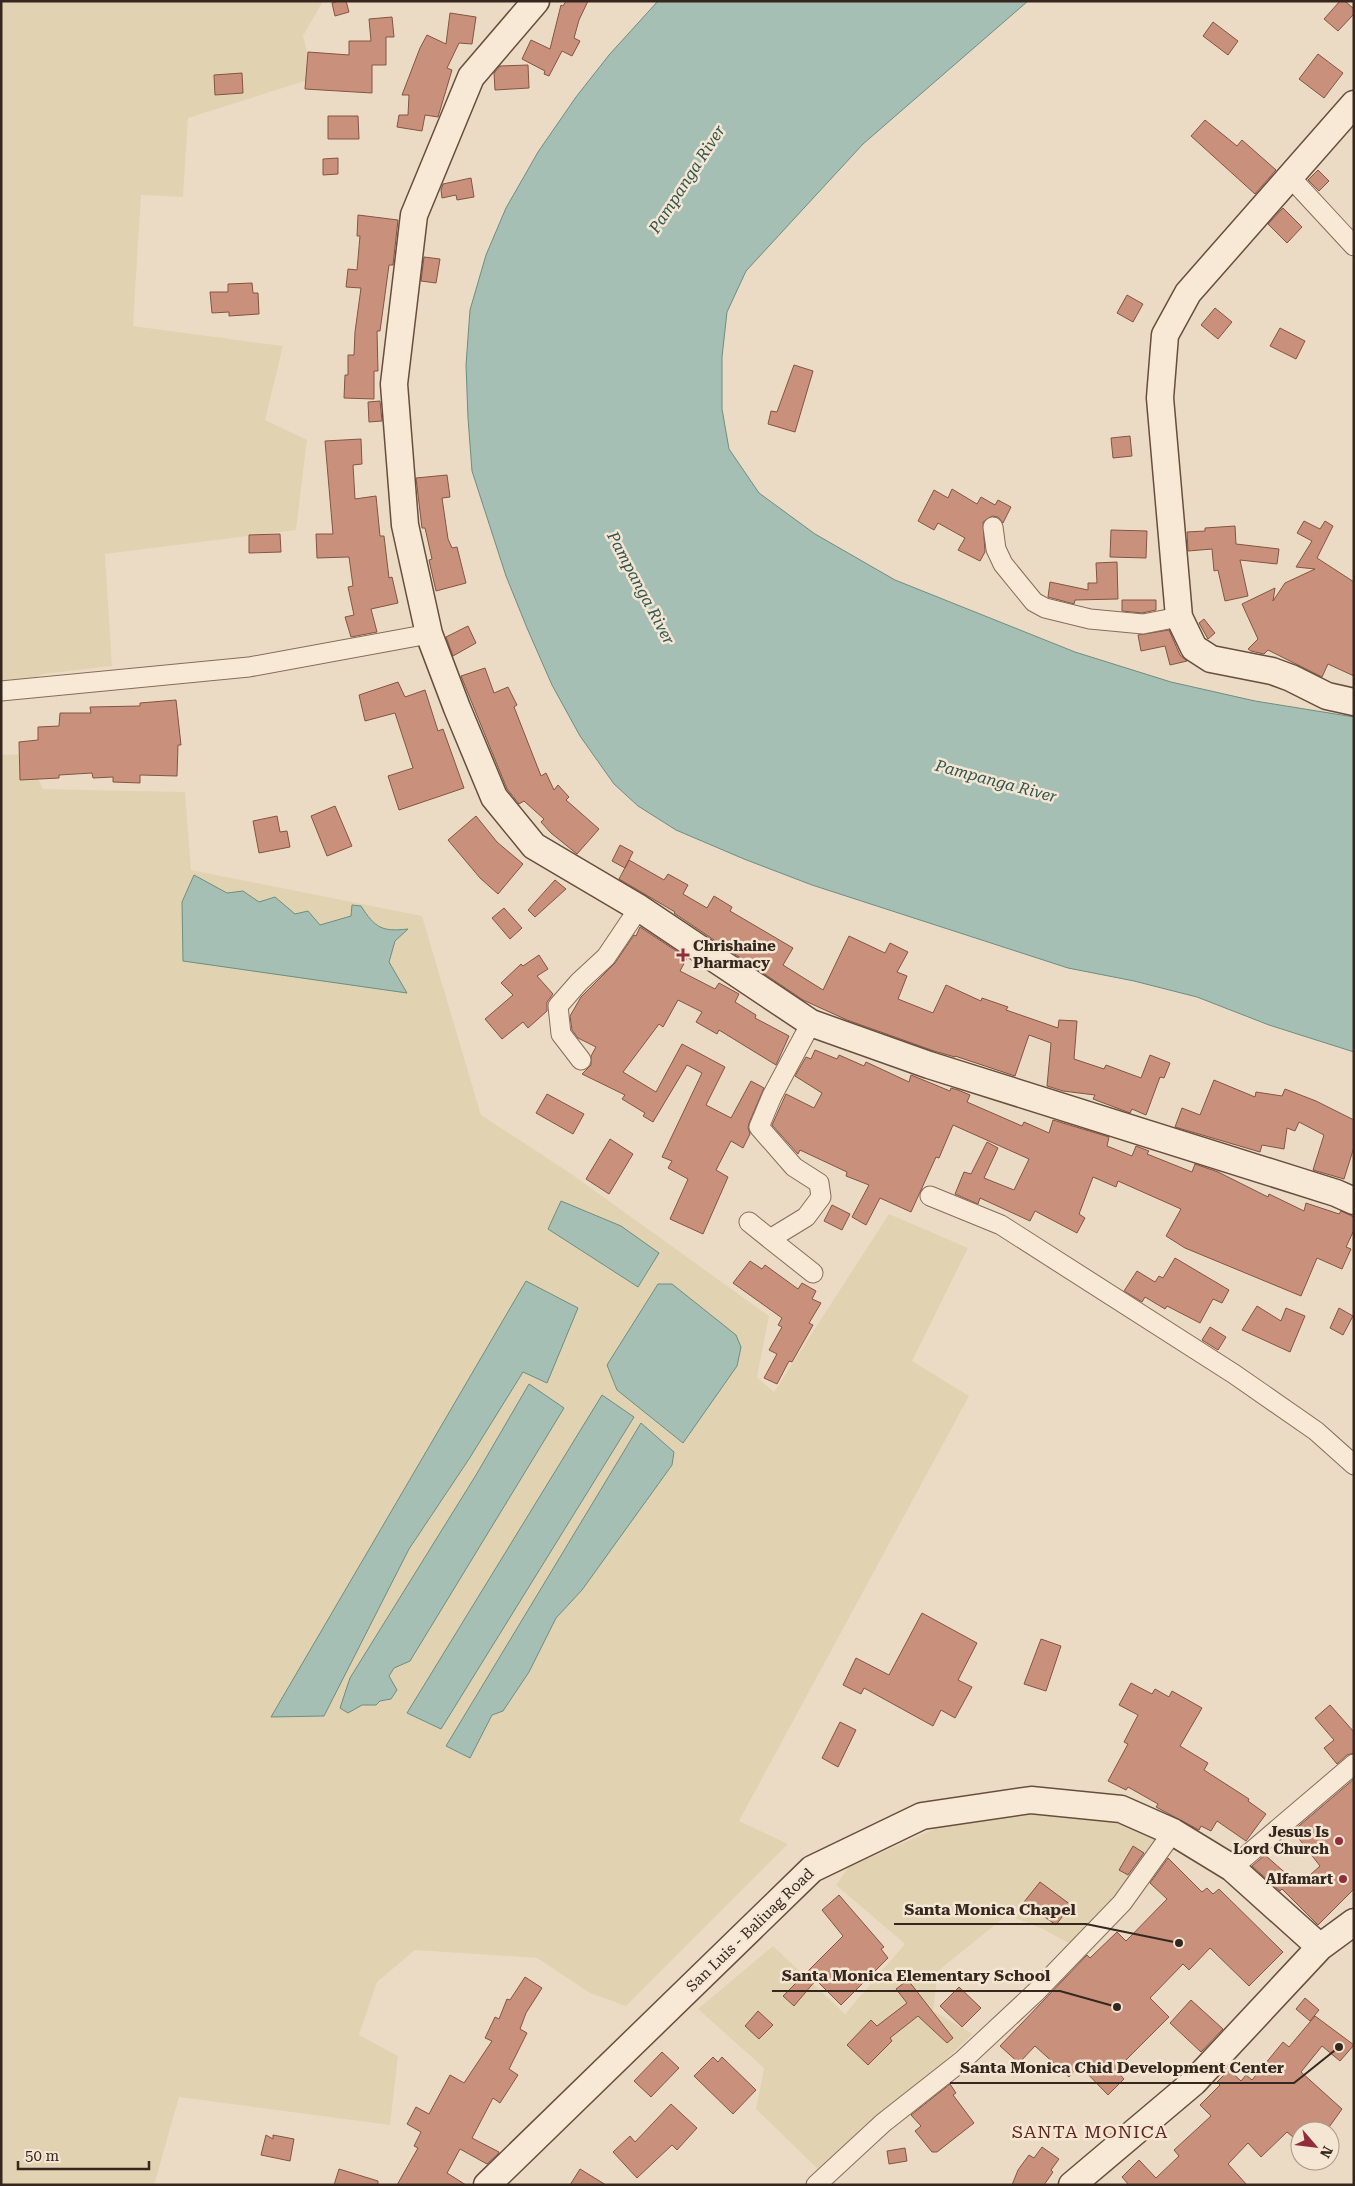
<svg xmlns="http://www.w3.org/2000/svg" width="1355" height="2186" font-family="'Roboto Serif',serif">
<rect width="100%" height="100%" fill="#ecdbc4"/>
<path fill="#e1d3b1" d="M1,1H323L303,36L314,78L188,118L183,197L141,195L133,326L283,346L265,420L307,440L296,530L105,554L112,666L43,674L22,685L1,687Z
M27,754L43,789L185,792L191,870L422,916L481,1115L570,1173L769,1316L757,1377L774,1392L889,1214L968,1248L912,1361L969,1396L739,1821L788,1844L626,2006L590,1993L537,1958L415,1950L377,1982L359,2035L398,2056L390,2125L179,2097L154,2185H1V755Z
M1075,1808L1122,1818L1159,1838L1136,1880L1074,1946L1043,1929L1007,1915L938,1971L933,2011L973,2034L823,2174L756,2109L764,2068L698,2009L773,1946L845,2014L905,1944L836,1885L849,1867L937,1828Z"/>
<path fill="#a5bfb4" stroke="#6d8d81" d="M658,1H1028L863,144L746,271L727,312L722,357V409L729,449L759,493L815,534L895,580L1075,652L1171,682L1255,701L1354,717V1052L1269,1025L1197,997L1134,981L1068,968L812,885L744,859L676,830L638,806L614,784L580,736L552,685L527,628L506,576L472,471L468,418L466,365L470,310L486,255L506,208L538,152L576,97L609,55Z
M194,875L227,893L243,891L259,902L275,897L295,914L308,911L320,925L351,916L352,905L361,906C375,928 382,932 408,929L395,941L389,962L407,993L183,961L182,902Z
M561,1201L621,1226L659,1253L638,1287L548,1229Z
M526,1281L578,1308L547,1383L523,1372L469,1459L409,1549L324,1716L271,1717Z
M658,1284H672L736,1335L741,1347L737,1366L683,1443L617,1390L607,1365Z
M529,1384L564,1408L410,1661L394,1668L389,1676L397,1690L391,1699L380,1701L376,1705H362L348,1713L340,1708L350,1678L476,1475Z
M602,1395L634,1417L441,1729L407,1713Z
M641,1423L674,1452L672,1465L582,1590L556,1618L529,1672L503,1711L492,1715L470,1758L446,1746Z"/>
<path fill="#c9917b" stroke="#845442" d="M339,1H346L349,12L335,16L332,3Z
M566,1H588L579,20L574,38L580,41L572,56L562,51L549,76L544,74L545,71L522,59L531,40L550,49L561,5L563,6Z
M1340,1H1345L1354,9V14L1338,31L1324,19Z
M450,13L476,17L472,44L459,43L447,68L452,70L438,117L425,115L422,131L397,127L399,115H408L409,95H402L420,48L427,35L446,44Z
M392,17L394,37H386V65H372V93L305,89L308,52L349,55V41H371L369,19Z
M1213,22L1238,41L1228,55L1203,36Z
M1318,54L1343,73L1324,98L1299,79Z
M528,65L529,88L495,90L494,73L500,66Z
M242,73L243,93L215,95L214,75Z
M328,116H358L359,139H328Z
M1205,120L1237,146L1242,140L1276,170L1255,194L1191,136Z
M338,158V174L323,175V159Z
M1318,170L1329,181L1319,191L1308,180Z
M471,178L474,197L457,200L456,195L442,198L441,190L443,184Z
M1283,208L1302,227L1287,243L1268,224Z
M358,215L398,220L393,265H389L380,331H377L378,371H374V399L344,398L345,375H348V355H354L355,332L361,288L346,287L348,269L357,270L360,236H357Z
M424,257L440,259L436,283L421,281Z
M252,283L253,293H258L259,314L229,316V312L212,313L210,292H228V284Z
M1127,295L1143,304L1133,322L1117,313Z
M1215,308L1232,322L1218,339L1201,325Z
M1280,328L1305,341L1296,359L1270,346Z
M794,365L813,371L795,432L768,424L771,411L777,412Z
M380,401L382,421L369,422L368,402Z
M1130,436L1132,456L1113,458L1111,438Z
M361,439L362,464L353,465L355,499L376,496L380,536H384L389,578L392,577L398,603L371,609L377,632L351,637L345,617L354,615L348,587L353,586L349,557L317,558L316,534H333L325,441Z
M447,475L450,497L442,498L448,539L452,548L457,547L466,583L436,591L429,560L432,559L425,528H422L416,478Z
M952,489L977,504L981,497L995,505L998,500L1011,507L1003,523L998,517L992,516L983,522L985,552L980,561L958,550L965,538L938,523L934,530L918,521L934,490L948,498Z
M1304,521L1320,529L1325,521L1333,526L1317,558L1354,582V676L1328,664L1322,677L1268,650L1264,654L1251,651L1248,649L1258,639L1242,604L1275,588L1273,601L1285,583L1315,569L1296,567L1312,541L1297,533Z
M1235,526L1236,544L1279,549L1277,564L1240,560L1248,596L1225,601L1218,570L1214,571L1212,549L1188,551L1187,532L1205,531V528Z
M1111,530L1147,531L1146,558L1110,557Z
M280,534L281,552L249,553V535Z
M1117,562L1118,599L1075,600L1074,604L1048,597L1050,582L1088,590V583H1097L1096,563Z
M1122,600H1156V610L1142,613L1122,611Z
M1204,619L1215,633L1208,639L1199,623Z
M468,626L476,643L453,656L446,637Z
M1169,630L1180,655L1187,661L1170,665L1165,646L1141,651L1138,635Z
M485,668L494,693L508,687L517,705L514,707L541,776L546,773L554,790L558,785L569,797L566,800L599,829L577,854L551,833L541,822L544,819L524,801L519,804L507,789L461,676Z
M398,682L405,697L425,690L438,731L443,729L464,788L399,810L388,776L413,768L395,713L365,721L359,695Z
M176,700L181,745H178L177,776L140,775V783L113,782V777L93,778L92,773L59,775V778L20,780L19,742L38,740V727L59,726L60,713H91L90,707L140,706V703Z
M335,806L352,846L327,856L311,816Z
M277,816L280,832L287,831L290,847L259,853L253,821Z
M476,816L497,842L523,864L498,894L480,878L448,840Z
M620,845L633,852L625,868L612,861Z
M629,860L664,880L668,874L688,885L683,894L707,908L714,896L732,907L730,911L793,948L783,965L823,990L849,936L885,953L890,943L908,952L897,972L907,976L898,999L933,1013L946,985L981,1001L982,998L1008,1007L1006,1010L1058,1028L1059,1020L1077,1021L1074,1059L1104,1069L1106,1065L1141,1078L1150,1055L1170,1063L1164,1078L1160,1077L1146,1115L1132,1109L1130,1113L1093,1099L1095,1095L1063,1091L1047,1086L1051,1043L1029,1035L1015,1076L955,1056V1057L934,1051L847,1020L803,1000L674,913L675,912L619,879Z
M555,880L566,889L535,917L528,910Z
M504,908L522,928L510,939L492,918Z
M640,927L687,958L680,971L715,989L719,983L739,994L735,1002L756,1015L755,1018L789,1036L776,1065L719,1030L717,1034L696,1022L702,1012L678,1000L663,1027L659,1024L623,1072L656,1092L682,1044L725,1067L706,1105L731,1118L751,1081L764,1088L749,1123L748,1128L750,1134L743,1148L731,1141L716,1170L728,1177L703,1234L670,1219L688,1179L668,1168L672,1161L662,1157L702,1073L687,1065L653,1122L643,1116L645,1113L622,1099L625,1095L582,1074L591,1065V1056L596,1047L578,1038L572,1030L570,1016L581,997L615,963L634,935L636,936Z
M539,955L548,969L537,976L553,994L547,1002V1011L528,1028L523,1022L502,1039L485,1019L513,995L501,983L521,964L523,966Z
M815,1050L837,1059L839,1055L864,1066L866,1062L909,1082L911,1075L950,1091L951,1088L958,1090L970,1095L967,1102L1022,1126L1024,1122L1049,1133L1053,1120L1109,1137L1107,1146L1132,1156L1136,1146L1149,1151L1147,1154L1192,1172L1195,1164L1218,1172L1268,1197L1269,1194L1304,1211L1306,1203L1339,1214L1341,1211L1354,1217V1230L1346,1247L1351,1249L1342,1269L1317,1258L1301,1296L1185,1248L1166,1236L1181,1209L1118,1181L1116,1187L1093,1177L1079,1214L1085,1218L1077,1233L1035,1211L1030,1221L980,1198L978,1204L955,1194L964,1172L971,1174L987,1142L998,1148L984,1178L1014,1190L1029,1159L953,1125L939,1158L936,1157L911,1212L880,1198L866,1225L852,1217L869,1185L846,1176L847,1172L800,1150L798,1154L772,1125L786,1094L814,1108L822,1093L795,1076L806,1057L811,1059Z
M1214,1080L1255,1097L1256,1092L1282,1096L1285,1089L1316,1101L1354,1120V1147L1344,1179L1313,1170L1324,1135L1299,1122L1295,1131L1287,1128L1284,1149L1262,1145L1260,1152L1175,1127L1182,1108L1200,1115Z
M547,1094L584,1114L573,1134L536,1113Z
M610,1139L633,1154L609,1194L586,1179Z
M832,1205L850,1214L842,1230L824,1221Z
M1175,1258L1229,1290L1222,1303L1213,1299L1200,1323L1167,1306L1165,1309L1145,1297L1142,1302L1124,1291L1137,1271L1155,1282L1159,1276L1163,1278Z
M750,1261L762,1269L765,1265L798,1289L802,1283L816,1291L812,1299L821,1303L809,1323L813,1325L792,1362L789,1361L777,1384L764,1378L777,1354L769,1350L782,1327L778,1325L782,1318L733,1283Z
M1257,1306L1281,1321L1286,1308L1305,1316L1290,1352L1242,1330Z
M1339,1308L1353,1316L1343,1335L1330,1328Z
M1210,1327L1226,1337L1218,1350L1202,1340Z
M922,1613L977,1643L958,1680L972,1687L955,1718L941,1710L933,1726L864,1688L861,1694L843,1685L856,1658L889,1675Z
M1041,1639L1061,1646L1046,1691L1024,1684Z
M1131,1683L1152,1694L1155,1689L1169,1697L1172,1691L1202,1708L1180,1746L1208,1763L1204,1770L1249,1799L1248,1801L1266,1814L1246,1841L1217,1821L1211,1831L1201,1826L1199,1830L1156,1807L1158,1804L1128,1787L1126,1790L1108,1781L1128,1744L1124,1742L1138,1715L1119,1705Z
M1330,1705L1354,1732V1753L1347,1755L1337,1764L1324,1748L1334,1740L1315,1718Z
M840,1722L856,1730L838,1767L822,1758Z
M1354,1779V1889L1318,1925L1282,1889L1280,1891L1252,1866L1265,1855L1299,1885L1320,1866L1293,1831Z
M1133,1846L1144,1853L1128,1875L1119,1870Z
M1168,1858L1202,1892L1207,1888L1213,1894L1219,1889L1283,1952L1249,1986L1210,1948L1189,1970L1183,1964L1150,1998L1169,2017L1116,2070L1124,2079L1108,2095L1079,2065L1069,2077L1035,2046L1019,2063L1000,2046L1087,1955L1090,1958L1117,1932L1126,1941L1167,1899L1150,1883Z
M1040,1882L1071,1905L1056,1925L1024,1902Z
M839,1895L884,1947L881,1949L888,1958L841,2005L816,1980L794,2006L783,1996L843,1936L822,1910Z
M525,1977L542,1988L526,2013L520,2029L527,2033L509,2069L518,2075L500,2103L493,2098L472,2138L499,2152L498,2154L487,2164L460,2149L447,2173L466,2185H397L418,2148L414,2146L421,2132L407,2124L416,2107L429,2114L450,2075L464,2083L492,2041L485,2038L495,2017L499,2019L507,1999L510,2000Z
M908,1980L953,2038L947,2043L918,2016L890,2038L892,2041L868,2065L847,2045L871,2020L877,2026L907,2003L896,1989Z
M959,1987L981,2008L962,2027L940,2006Z
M1305,1998L1319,2010L1310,2021L1296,2009Z
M1191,2000L1223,2029L1201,2052L1170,2023Z
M758,2011L773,2025L759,2039L745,2026Z
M1315,2016L1354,2045L1340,2061L1322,2046L1301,2072L1342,2109L1327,2130L1320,2125L1315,2131H1300V2143L1287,2132L1261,2157L1248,2143L1228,2164L1247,2185H1129L1122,2177L1139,2160L1156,2178L1179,2156L1174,2150L1211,2116L1200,2105L1220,2085L1217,2082L1229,2070L1241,2081L1246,2075L1252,2080L1283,2042L1289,2047Z
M662,2052L679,2068L651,2097L634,2081Z
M713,2057L718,2062L722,2057L756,2090L733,2114L694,2076Z
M950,2084L956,2093L953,2095L974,2123L937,2152H932L915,2131L921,2126L911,2115Z
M671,2104L697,2128L677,2150L672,2145L637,2178L613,2152L630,2136L635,2142Z
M266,2135L273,2139V2135L294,2139L290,2161L261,2155Z
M1042,2147L1059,2159L1051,2170L1053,2172L1044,2185H1012L1018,2170L1029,2155L1034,2158Z
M905,2148L907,2161L889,2164L887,2151Z
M339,2169L378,2181V2185H334Z
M580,2169L606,2185H570Z"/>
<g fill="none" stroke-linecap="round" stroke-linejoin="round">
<g stroke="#866c5b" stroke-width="21">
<path id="street" d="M1291,178L1354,246
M993,527L996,549L1003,564L1034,602L1045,608L1090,619L1143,624L1179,617
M1,691L249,667L429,634
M811,1023L772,1096L759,1127L794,1167L819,1183L821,1197L806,1217L770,1239L813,1273
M581,1060L561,1034L558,1006L579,982L606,957L639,908
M930,1196L1001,1225L1234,1374L1316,1431L1354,1465
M749,1222L770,1239
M1232,1868L1354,1764
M816,2185L883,2123L963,2060L1038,1990L1122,1903L1173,1832"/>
</g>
<g stroke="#684e3e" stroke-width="29">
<path id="secondary" d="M536,1L471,77L414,215L394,384L405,525L429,634L457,708L494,797L534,846L639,908L811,1023L929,1065L1336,1193L1354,1201
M1354,104L1188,293L1165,335L1160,398L1179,617L1194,648L1211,659L1272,671L1291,678L1327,696L1354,702
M487,2185L812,1869L922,1816L1031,1800L1121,1809L1173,1832L1232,1868L1320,1947L1354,1922
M1072,2185L1194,2082L1320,1947"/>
</g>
<use href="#street" stroke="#f7e9d6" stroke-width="19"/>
<use href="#secondary" stroke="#f7e9d6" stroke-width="26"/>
</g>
<g fill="#922d3b" stroke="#f4e6d3" stroke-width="2">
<path d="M680.5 947.5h5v5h5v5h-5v5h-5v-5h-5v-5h5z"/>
<circle cx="1339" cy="1841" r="5"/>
<circle cx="1343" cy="1879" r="5"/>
</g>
<g text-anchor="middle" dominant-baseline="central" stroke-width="5" stroke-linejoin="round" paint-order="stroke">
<g font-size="15" font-weight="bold" fill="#36271e" stroke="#f4e6d3" text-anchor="end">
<text x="693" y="946" text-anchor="start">Chrishaine<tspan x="693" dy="17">Pharmacy</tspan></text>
<text x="1329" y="1832">Jesus Is<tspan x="1329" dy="17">Lord Church</tspan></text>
<text x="1333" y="1879">Alfamart</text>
</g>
<g font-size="15" fill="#36271e" stroke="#f4e6d3">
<text transform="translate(750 1930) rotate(-44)">San Luis - Baliuag Road</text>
</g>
<g font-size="16" font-style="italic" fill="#2e554e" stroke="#f4e6d3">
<text transform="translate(687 179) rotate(-57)">Pampanga River</text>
<text transform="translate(641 588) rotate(62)">Pampanga River</text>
<text transform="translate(996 781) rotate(15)">Pampanga River</text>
</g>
<g font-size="18" letter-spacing="1" fill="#612520" stroke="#f4e6d3">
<text x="1090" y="2131">SANTA MONICA</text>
</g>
</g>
<path fill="none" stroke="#36271e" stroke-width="2" d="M1179 1943L1086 1924H894M1117 2007L1060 1991H772M1339 2047L1294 2083H950"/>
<g fill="#36271e" stroke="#f4e6d3" stroke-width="2">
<circle cx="1179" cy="1943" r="5"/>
<circle cx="1117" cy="2007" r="5"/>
<circle cx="1339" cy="2047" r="5"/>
</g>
<g font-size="16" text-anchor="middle" font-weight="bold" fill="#36271e" stroke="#f4e6d3" stroke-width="5" stroke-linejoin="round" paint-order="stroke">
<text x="990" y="1915">Santa Monica Chapel</text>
<text x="916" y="1981">Santa Monica Elementary School</text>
<text x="1122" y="2073">Santa Monica Chid Development Center</text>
</g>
<rect width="1355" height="2186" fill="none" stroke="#36271e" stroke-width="5"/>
<g transform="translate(1315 2146) rotate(118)"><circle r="24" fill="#f4e6d3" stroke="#a89a8b"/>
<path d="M0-4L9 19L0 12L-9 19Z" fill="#922d3b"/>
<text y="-8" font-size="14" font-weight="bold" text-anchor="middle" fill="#36271e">N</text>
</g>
<path d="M18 2161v8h131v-8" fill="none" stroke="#36271e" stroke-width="2.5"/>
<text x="25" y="2161" font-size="15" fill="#36271e" stroke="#f4e6d3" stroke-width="4" paint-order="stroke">50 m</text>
</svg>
